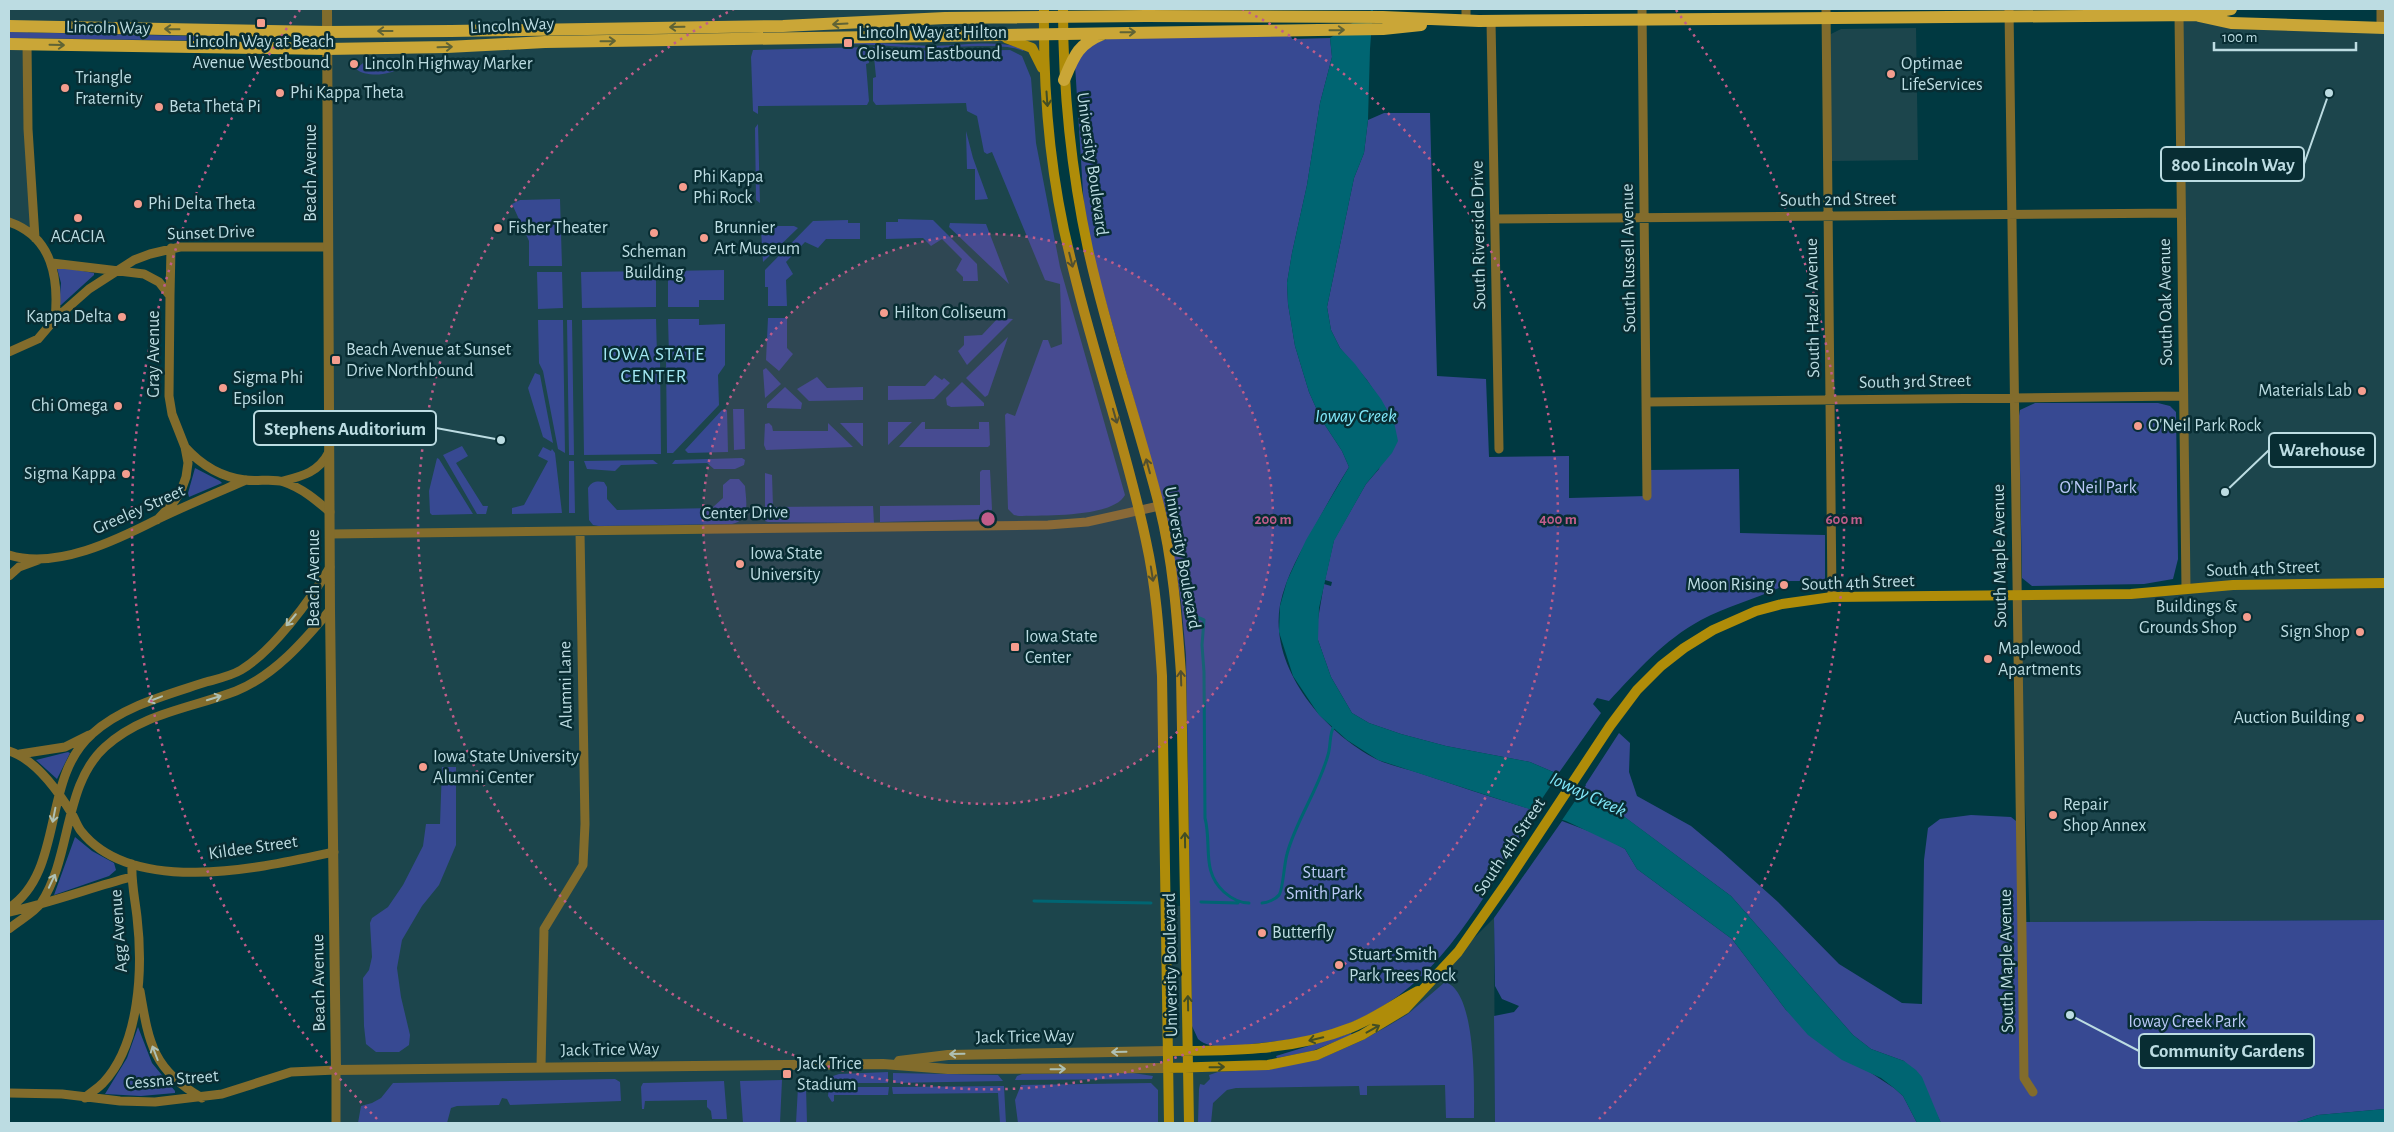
<svg xmlns="http://www.w3.org/2000/svg" width="2394" height="1132" font-family="'Alegreya Sans',sans-serif">
<rect width="100%" height="100%" fill="#003941"/>
<path fill="#1c454c" d="M9,9H1044L1055,180L1110,399L1157,606L1166,906H1189V1067H1244L1362,1036L1446,966L1494,918L1495,1123H336L326,32L28,27L35,238L9,222Z
M2179,15L2385,28V920L2030,922L2024,777L2019,757L2017,595L2186,588Z
M1916,28L1918,160L1831,161V34L1841,29Z"/>
<path fill="#374992" d="M9,32L236,37V39L224,41L9,38Z
M1291,36L1292,39L1330,38L1332,57L1320,103L1307,185L1292,253L1287,283L1288,304L1295,346L1309,392L1321,419L1342,451L1349,467C1337,486 1326,506 1315,526C1301,551 1286,576 1280,605C1269,668 1324,732 1376,759C1390,766 1405,768 1419,773C1458,786 1496,799 1534,810L1519,833L1522,836C1453,949 1406,1032 1260,1043C1242,1045 1212,1052 1198,1039L1192,1026L1186,655L1181,601L1166,512L1095,264L1084,208L1075,65L1086,47L1109,38Z
M849,42C877,42 904,45 931,46C958,46 1000,39 1024,49L1023,51C1003,42 954,48 931,48C904,48 877,44 849,44Z
M868,47L869,63L866,64L869,101L867,105L758,106V114L753,111L751,57L753,50Z
M873,47L932,51L1010,50L1022,56L1031,78L1036,143L1060,267L1125,495C1113,518 1042,515 1019,516L1014,515L1008,509L1005,415L1007,413L1015,416L1043,340H1048L1051,348L1062,344L1060,284L1045,280L992,152L987,154L984,152L977,116L967,111L966,103L876,105L873,101V78L876,77Z
M363,63L367,69H371L372,66L382,68L383,65L396,63L399,68C390,76 365,77 356,69Z
M1384,113H1430L1437,376L1486,379L1489,457L1569,456V498L1647,496L1648,470L1739,469L1740,533L1825,535V581H1782L1783,586C1756,599 1727,606 1701,620C1664,640 1637,671 1609,701L1597,698L1593,704L1601,713L1558,774L1530,762L1446,746L1401,734L1369,723L1352,713L1331,677L1318,640L1317,625L1324,584L1331,586L1332,582L1325,580L1334,540L1366,484L1379,469L1394,421L1367,380L1340,348L1331,330L1327,307L1354,178L1364,153L1368,120Z
M758,124L760,203L756,200L755,128Z
M966,131L973,158L988,199L975,200V169H967Z
M560,199L562,266H529V241L512,204L520,200Z
M898,219L933,220L977,264L978,281H963V277L956,270L962,259L942,239L931,246L923,238L886,239V222H898Z
M848,220V223H860V239H826L818,248L805,242L786,262L793,274L786,280L787,306H768V287H765V270L813,221Z
M950,223L986,224L1009,284L949,227Z
M763,226H794L798,228L763,262L761,230Z
M60,267L94,273V275L61,305H59L61,283L57,268Z
M724,270V300H699V307H668V271Z
M656,271V307L582,308L581,272Z
M537,272H562L563,308L538,309Z
M768,318H787V348L793,354L779,371L766,360Z
M998,318L1013,319L967,365L958,351L964,345V336L982,335Z
M656,319L657,355L660,356L661,454L584,455L582,320Z
M668,319H699V325L725,324V365L718,375L719,405L673,453H667L666,355H669Z
M538,320H563L565,453L558,449L543,371L539,363Z
M567,320H572L574,455H569Z
M1008,337L988,395L985,397L966,378Z
M766,368L781,384L765,398L763,370Z
M535,373L540,375L553,443L543,437L528,388Z
M935,375L942,380L944,378L950,383L934,399L888,400V386H925Z
M817,377L827,388L863,387V400L809,401L797,389Z
M962,382L984,403V406L951,407L947,405L946,398Z
M785,387L802,403L801,409L767,408V404Z
M2035,403H2158L2170,406L2176,412L2178,559L2173,579L2144,584L2032,586L2022,578L2019,416L2020,410Z
M733,409H744L745,449L734,450Z
M722,410H727L728,452L688,453L685,450Z
M888,422H912L888,445Z
M922,422H925V429H979V422H989L990,445L988,447H899Z
M769,423L772,426L773,431H828V423L853,447L766,450L764,445L765,424Z
M840,423H863V446H862Z
M462,446L468,456L456,463L483,506H488L486,514H477L443,455Z
M543,447L551,451L552,449L555,453L562,513L512,514V508L524,505L548,461L538,456Z
M437,458L439,459L473,514L432,515L430,513L429,491Z
M742,458L745,460L744,465L735,469H714L707,463L672,464L675,460Z
M653,460L658,464L621,465L615,471L587,469L584,461Z
M569,461H574L575,513H569Z
M195,468L220,481L222,483L189,497L188,493Z
M982,470H990L992,509L989,519L880,522V506L980,505V472Z
M765,473L772,475L773,507L873,506L874,523L768,522L765,521Z
M730,479H739L745,486C746,501 751,520 732,524L599,526L593,525L589,520L588,488C592,481 597,481 604,482L607,487V499L617,510L712,508L723,498V485Z
M1619,733L1630,743L1629,772L1637,796L1691,826L1721,851L1778,902L1839,964L1902,1003L1922,1004L1924,860L1928,828L1940,819L1971,815L2011,817L2016,821L2024,922L2385,920V1109L2318,1115L2294,1123H1941L1931,1102L1904,1061L1871,1049L1853,1035L1731,896L1584,787Z
M68,752L70,753L57,779L36,760Z
M442,767H456V845L439,885L422,906L402,940L397,968L401,997L410,1035L409,1045L399,1052H376L366,1044L364,1026L363,978L369,970L372,957L370,923L372,918L388,907L403,885L423,846L426,824H440Z
M1562,821L1599,835L1625,849L1637,869L1732,939L1786,1010L1865,1069L1894,1088L1903,1096L1917,1123H1495L1494,1016L1514,1012L1519,1006L1502,999L1495,986L1494,918Z
M75,837L92,851L114,863L116,870L109,876L54,895Z
M1445,982C1477,991 1474,1091 1474,1118H1446L1445,1085L1367,1086V1095H1360L1359,1086L1236,1088L1227,1090L1213,1103L1211,1123H1198L1199,1089L1200,1084L1204,1085L1210,1079L1209,1075L1218,1072L1271,1069L1322,1058L1361,1041L1388,1026L1408,1014Z
M138,1027L152,1063L175,1091V1093L141,1096L105,1094L127,1058Z
M1351,1033L1352,1035L1312,1051L1277,1058L1276,1056Z
M888,1072V1083H829L833,1076L839,1074Z
M893,1073L998,1075L1003,1081L893,1083Z
M1133,1073L1153,1076L1152,1079L1015,1080L1017,1076L1022,1074Z
M615,1079L620,1082L621,1101L510,1105L507,1099L502,1098L499,1105L457,1106L451,1108L447,1123H358L361,1106L372,1103L381,1098L393,1083Z
M782,1080L780,1123H743L740,1081Z
M724,1081L727,1119H712L711,1111L707,1107V1100L645,1101L644,1109H642L641,1087L643,1083Z
M1151,1083L1158,1090V1123H1018L1015,1100L1021,1085Z
M1004,1086L1006,1123H1000L998,1093L893,1094L892,1087Z
M798,1087H806L807,1123H796Z
M829,1087H889L888,1095H834V1101L832,1102L828,1096Z"/>
<path fill="#006572" d="M1373,9L1370,49L1368,120L1364,153L1354,178L1327,307L1331,330L1340,348L1355,364L1381,399L1394,422L1398,441L1392,453L1366,484L1334,541L1319,608L1318,640L1331,677L1352,713L1369,723L1401,734L1446,746L1530,762L1579,783L1731,896L1853,1035L1871,1049L1904,1061L1916,1070L1922,1077L1941,1123H1917L1903,1096L1894,1088L1881,1078L1842,1060L1808,1035L1786,1010L1732,939L1637,869L1625,849L1566,821L1378,760L1347,740L1319,715L1293,676L1279,632L1280,606L1287,581L1306,540L1349,467L1342,451L1321,419L1309,392L1295,346L1288,304L1287,283L1292,253L1307,185L1320,103L1332,57L1330,38Z
M2385,1109V1123H2294L2318,1115Z"/>
<path fill="#003941" d="M1560,772L1586,785L1560,823L1533,812Z"/>
<g fill="none" stroke-linecap="round" stroke-linejoin="round">
<path stroke="#006572" stroke-width="3" d="M1197,617L1204,620L1202,645L1204,672L1205,818C1212,845 1201,871 1224,892C1232,899 1239,903 1249,903
M1034,901L1151,903
M1201,902L1238,903
M1262,903C1267,903 1276,899 1279,895C1283,890 1284,864 1287,854C1296,820 1318,791 1328,755C1331,746 1329,734 1334,726"/>
<path stroke="#826c2c" stroke-width="9" d="M1466,9V21
M1642,9L1647,496
M1826,9L1832,597
M2009,9L2024,1078L2033,1092
M2381,9V28
M2179,15L2186,588
M1491,21L1499,449
M27,44L28,129L35,238
M1495,219L2181,213
M9,222C53,237 59,279 55,319
M52,263L144,274L159,282L170,296L169,396L172,414L185,447L188,463L186,477L181,491L173,503L157,520
M170,296L171,248
M9,352L38,339L55,319L89,289L134,260L150,254L180,247H328
M1647,402L2183,396
M185,447C201,465 221,477 245,480C258,482 272,478 284,482C302,488 316,500 330,512
M283,481C303,476 319,472 329,452
M330,534L1048,525L1087,522L1159,506
M9,555C56,570 117,540 158,519C187,505 216,493 246,480
M9,576L19,567L38,560
M9,751C35,759 58,791 72,814C75,819 77,826 81,831C134,898 264,867 334,852
M20,754L65,747L89,735
M9,908C65,871 41,778 92,734C123,706 167,695 206,682C217,679 231,676 241,670C273,651 311,599 330,567
M9,912C50,903 90,888 131,877
M9,929C18,921 34,913 41,903C72,856 63,785 105,747C142,713 192,708 236,691C275,675 304,641 330,610
M140,991C149,1044 153,1070 202,1098
M541,1067L544,929L583,865L585,824L580,532
M9,1093L62,1094L120,1101L155,1102L222,1094L291,1072L336,1070V1123
M85,1098C90,1093 97,1089 103,1083C140,1044 143,968 137,917C135,899 131,882 132,864"/>
<path stroke="#826c2c" stroke-width="10" d="M327,9L330,610L336,1070L883,1064L948,1069L1168,1068
M899,1061L948,1055L1168,1051"/>
<path stroke="#af8c09" stroke-width="10" d="M1044,9C1043,92 1050,176 1070,256C1092,352 1126,445 1146,541C1156,586 1159,631 1162,676L1169,1123
M1063,9C1063,90 1071,170 1088,249C1107,336 1137,419 1159,505C1173,560 1177,617 1181,674L1189,1123
M1006,38L1032,48L1042,68
M1168,1051C1229,1051 1292,1051 1350,1028C1374,1019 1395,1003 1418,991
M1168,1068L1268,1065L1317,1055L1362,1035L1405,1009L1458,952L1507,882L1610,726L1637,690L1661,666L1684,648L1713,630L1756,611L1782,604L1832,597L2131,594L2233,585L2385,583"/>
<path stroke="#caa637" stroke-width="12" d="M2199,16L2231,23L2385,28
M9,26L326,32L451,31L783,26L945,18L1146,16L1383,17L1479,21L2197,15L2231,9
M9,44L326,49L447,47L545,42L1383,29L1421,25
M1064,80C1074,56 1078,44 1103,34"/>
</g>
<defs><path id="oneway-shaft" d="M-6 0H5M1.5-3L5.5 0L1.5 3" fill="none" stroke-width="1.6" stroke-linecap="round" stroke-linejoin="round" transform="scale(1.25)"/></defs>
<g stroke="#5f6335">
<use href="#oneway-shaft" transform="translate(840 24) rotate(177)"/>
<use href="#oneway-shaft" transform="translate(677 27) rotate(179)"/>
<use href="#oneway-shaft" transform="translate(172 29) rotate(-179)"/>
<use href="#oneway-shaft" transform="translate(1337 30) rotate(-1)"/>
<use href="#oneway-shaft" transform="translate(385 31) rotate(180)"/>
<use href="#oneway-shaft" transform="translate(1128 32) rotate(-1)"/>
<use href="#oneway-shaft" transform="translate(608 41) rotate(-1)"/>
<use href="#oneway-shaft" transform="translate(57 45) rotate(1)"/>
<use href="#oneway-shaft" transform="translate(445 47) rotate(-2)"/>
</g>
<g stroke="#424e24">
<use href="#oneway-shaft" transform="translate(1047 99) rotate(86)"/>
<use href="#oneway-shaft" transform="translate(1071 260) rotate(76)"/>
<use href="#oneway-shaft" transform="translate(1115 416) rotate(74)"/>
<use href="#oneway-shaft" transform="translate(1148 466) rotate(-105)"/>
<use href="#oneway-shaft" transform="translate(1152 574) rotate(81)"/>
<use href="#oneway-shaft" transform="translate(1181 678) rotate(-92)"/>
<use href="#oneway-shaft" transform="translate(1185 840) rotate(-91)"/>
<use href="#oneway-shaft" transform="translate(1188 1003) rotate(-91)"/>
<use href="#oneway-shaft" transform="translate(1373 1029) rotate(-29)"/>
<use href="#oneway-shaft" transform="translate(1316 1039) rotate(166)"/>
<use href="#oneway-shaft" transform="translate(1217 1067) rotate(-1)"/>
</g>
<g stroke="#aec0b4">
<use href="#oneway-shaft" transform="translate(291 620) rotate(130)"/>
<use href="#oneway-shaft" transform="translate(214 698) rotate(-17)"/>
<use href="#oneway-shaft" transform="translate(155 699) rotate(159)"/>
<use href="#oneway-shaft" transform="translate(54 815) rotate(101)"/>
<use href="#oneway-shaft" transform="translate(52 881) rotate(-65)"/>
<use href="#oneway-shaft" transform="translate(1119 1052) rotate(179)"/>
<use href="#oneway-shaft" transform="translate(155 1053) rotate(-111)"/>
<use href="#oneway-shaft" transform="translate(957 1054) rotate(179)"/>
<use href="#oneway-shaft" transform="translate(1058 1069) rotate(-1)"/>
</g>
<circle cx="988" cy="519" r="285" fill="#c05d8a" fill-opacity=".12"/>
<g fill="none" stroke="#c05d8a" stroke-width="2.5" stroke-dasharray="2.5 5">
<circle cx="988" cy="519" r="285"/>
<path d="M1242 9A570 570 0 1 1 734 9"/>
<path d="M377 1119A856 856 0 0 1 300 10M1676 10A856 856 0 0 1 1599 1119"/>
</g>
<g fill="#f59d8e" stroke="#082d33" stroke-width="2">
<rect x="256" y="18" width="10" height="10" rx="2.5"/>
<rect x="843" y="38" width="10" height="10" rx="2.5"/>
<circle cx="354" cy="64" r="5"/>
<circle cx="1891" cy="74" r="5"/>
<circle cx="65" cy="88" r="5"/>
<circle cx="280" cy="93" r="5"/>
<circle cx="159" cy="107" r="5"/>
<circle cx="683" cy="187" r="5"/>
<circle cx="138" cy="204" r="5"/>
<circle cx="78" cy="218" r="5"/>
<circle cx="498" cy="228" r="5"/>
<circle cx="654" cy="233" r="5"/>
<circle cx="704" cy="238" r="5"/>
<circle cx="884" cy="313" r="5"/>
<circle cx="122" cy="317" r="5"/>
<rect x="331" y="355" width="10" height="10" rx="2.5"/>
<circle cx="223" cy="388" r="5"/>
<circle cx="2362" cy="391" r="5"/>
<circle cx="118" cy="406" r="5"/>
<circle cx="2138" cy="426" r="5"/>
<circle cx="126" cy="474" r="5"/>
<circle cx="740" cy="564" r="5"/>
<circle cx="1784" cy="585" r="5"/>
<circle cx="2247" cy="617" r="5"/>
<circle cx="2360" cy="632" r="5"/>
<rect x="1010" y="642" width="10" height="10" rx="2.5"/>
<circle cx="1988" cy="659" r="5"/>
<circle cx="2360" cy="718" r="5"/>
<circle cx="423" cy="767" r="5"/>
<circle cx="2053" cy="815" r="5"/>
<circle cx="1262" cy="933" r="5"/>
<circle cx="1339" cy="965" r="5"/>
<rect x="782" y="1069" width="10" height="10" rx="2.5"/>
</g>
<g text-anchor="middle" dominant-baseline="central" stroke-width="5" stroke-linejoin="round" paint-order="stroke">
<g font-size="18" fill="#bcdce2" stroke="#082d33">
<text transform="translate(512 26) rotate(-3)">Lincoln Way</text>
<text transform="translate(108 28) rotate(1)">Lincoln Way</text>
<text transform="translate(1092 164) rotate(82)">University Boulevard</text>
<text transform="translate(311 173) rotate(-90)">Beach Avenue</text>
<text transform="translate(1838 200) rotate(-1)">South 2nd Street</text>
<text transform="translate(211 233) rotate(-2)">Sunset Drive</text>
<text transform="translate(1479 235) rotate(-91)">South Riverside Drive</text>
<text transform="translate(1629 258) rotate(-91)">South Russell Avenue</text>
<text transform="translate(2166 302) rotate(-91)">South Oak Avenue</text>
<text transform="translate(1813 308) rotate(-91)">South Hazel Avenue</text>
<text transform="translate(154 354) rotate(-90)">Gray Avenue</text>
<text transform="translate(1915 382) rotate(-1)">South 3rd Street</text>
<text transform="translate(139 510) rotate(-24)">Greeley Street</text>
<text transform="translate(745 513) rotate(-1)">Center Drive</text>
<text transform="translate(2000 556) rotate(-91)">South Maple Avenue</text>
<text transform="translate(1182 558) rotate(80)">University Boulevard</text>
<text transform="translate(2263 569) rotate(-2)">South 4th Street</text>
<text transform="translate(314 578) rotate(-90)">Beach Avenue</text>
<text transform="translate(1858 583) rotate(-2)">South 4th Street</text>
<text transform="translate(566 685) rotate(-91)">Alumni Lane</text>
<text transform="translate(1510 847) rotate(-56)">South 4th Street</text>
<text transform="translate(253 848) rotate(-8)">Kildee Street</text>
<text transform="translate(119 931) rotate(-94)">Agg Avenue</text>
<text transform="translate(2007 961) rotate(-91)">South Maple Avenue</text>
<text transform="translate(1171 965) rotate(-91)">University Boulevard</text>
<text transform="translate(319 983) rotate(-91)">Beach Avenue</text>
<text transform="translate(1025 1037) rotate(-1)">Jack Trice Way</text>
<text transform="translate(610 1050) rotate(-1)">Jack Trice Way</text>
<text transform="translate(172 1080) rotate(-5)">Cessna Street</text>
</g>
<g font-size="18" fill="#bcdce2" stroke="#082d33" text-anchor="start">
<text x="858" y="33">Lincoln Way at Hilton<tspan x="858" dy="21">Coliseum Eastbound</tspan></text>
<text x="261" y="42" text-anchor="middle">Lincoln Way at Beach<tspan x="261" dy="21">Avenue Westbound</tspan></text>
<text x="364" y="64">Lincoln Highway Marker</text>
<text x="1901" y="64">Optimae<tspan x="1901" dy="21">LifeServices</tspan></text>
<text x="75" y="78">Triangle<tspan x="75" dy="21">Fraternity</tspan></text>
<text x="290" y="93">Phi Kappa Theta</text>
<text x="169" y="107">Beta Theta Pi</text>
<text x="693" y="177">Phi Kappa<tspan x="693" dy="21">Phi Rock</tspan></text>
<text x="148" y="204">Phi Delta Theta</text>
<text x="508" y="228">Fisher Theater</text>
<text x="714" y="228">Brunnier<tspan x="714" dy="21">Art Museum</tspan></text>
<text x="78" y="237" text-anchor="middle">ACACIA</text>
<text x="654" y="252" text-anchor="middle">Scheman<tspan x="654" dy="21">Building</tspan></text>
<text x="894" y="313">Hilton Coliseum</text>
<text x="112" y="317" text-anchor="end">Kappa Delta</text>
<text x="346" y="350">Beach Avenue at Sunset<tspan x="346" dy="21">Drive Northbound</tspan></text>
<text x="233" y="378">Sigma Phi<tspan x="233" dy="21">Epsilon</tspan></text>
<text x="2352" y="391" text-anchor="end">Materials Lab</text>
<text x="108" y="406" text-anchor="end">Chi Omega</text>
<text x="2148" y="426">O'Neil Park Rock</text>
<text x="116" y="474" text-anchor="end">Sigma Kappa</text>
<text x="750" y="554">Iowa State<tspan x="750" dy="21">University</tspan></text>
<text x="1774" y="585" text-anchor="end">Moon Rising</text>
<text x="2237" y="607" text-anchor="end">Buildings &amp;<tspan x="2237" dy="21">Grounds Shop</tspan></text>
<text x="2350" y="632" text-anchor="end">Sign Shop</text>
<text x="1025" y="637">Iowa State<tspan x="1025" dy="21">Center</tspan></text>
<text x="1998" y="649">Maplewood<tspan x="1998" dy="21">Apartments</tspan></text>
<text x="2350" y="718" text-anchor="end">Auction Building</text>
<text x="433" y="757">Iowa State University<tspan x="433" dy="21">Alumni Center</tspan></text>
<text x="2063" y="805">Repair<tspan x="2063" dy="21">Shop Annex</tspan></text>
<text x="1272" y="933">Butterfly</text>
<text x="1349" y="955">Stuart Smith<tspan x="1349" dy="21">Park Trees Rock</tspan></text>
<text x="797" y="1064">Jack Trice<tspan x="797" dy="21">Stadium</tspan></text>
</g>
<g font-size="18" fill="#bac9f7" stroke="#082d33">
<text x="2098" y="488">O'Neil Park</text>
<text x="1324" y="873">Stuart<tspan x="1324" dy="21">Smith Park</tspan></text>
<text x="2187" y="1022">Ioway Creek Park</text>
</g>
<g font-size="19" letter-spacing="1" fill="#a2e6f2" stroke="#082d33">
<text x="654" y="354">IOWA STATE<tspan x="654" dy="22">CENTER</tspan></text>
</g>
<g font-size="19" font-style="italic" fill="#82e8fa" stroke="#082d33">
<text x="1356" y="416">Ioway Creek</text>
<text transform="translate(1588 795) rotate(25)">Ioway Creek</text>
</g>
</g>
<circle cx="988" cy="519" r="8" fill="#c05d8a" stroke="#082d33" stroke-width="2.5"/>
<g font-size="15" text-anchor="middle" font-weight="bold" fill="#c05d8a" stroke="#082d33" stroke-width="5" stroke-linejoin="round" paint-order="stroke">
<text x="1273" y="524">200 m</text>
<text x="1558" y="524">400 m</text>
<text x="1844" y="524">600 m</text>
</g>
<path fill="none" stroke="#bcdce2" stroke-width="2" d="M2329 93L2304 164M501 440L436 428M2225 492L2269 450M2070 1015L2139 1051"/>
<g fill="#bcdce2" stroke="#082d33" stroke-width="2">
<circle cx="2329" cy="93" r="5"/>
<circle cx="501" cy="440" r="5"/>
<circle cx="2225" cy="492" r="5"/>
<circle cx="2070" cy="1015" r="5"/>
</g>
<g fill="#082d33" stroke="#bcdce2" stroke-width="2">
<rect x="2161" y="147" width="143" height="34" rx="5"/>
<rect x="254" y="411" width="182" height="34" rx="5"/>
<rect x="2269" y="433" width="106" height="34" rx="5"/>
<rect x="2139" y="1034" width="175" height="34" rx="5"/>
</g>
<g font-size="19" text-anchor="middle" font-weight="bold" fill="#bcdce2">
<text x="2233" y="171">800 Lincoln Way</text>
<text x="345" y="435">Stephens Auditorium</text>
<text x="2322" y="456">Warehouse</text>
<text x="2227" y="1057">Community Gardens</text>
</g>
<rect width="2394" height="1132" fill="none" stroke="#bcdce2" stroke-width="20"/>
<path d="M2214 42v8h142v-8" fill="none" stroke="#bcdce2" stroke-width="2.5"/>
<text x="2222" y="42" font-size="15" fill="#bcdce2" stroke="#082d33" stroke-width="4" paint-order="stroke">100 m</text>
</svg>
